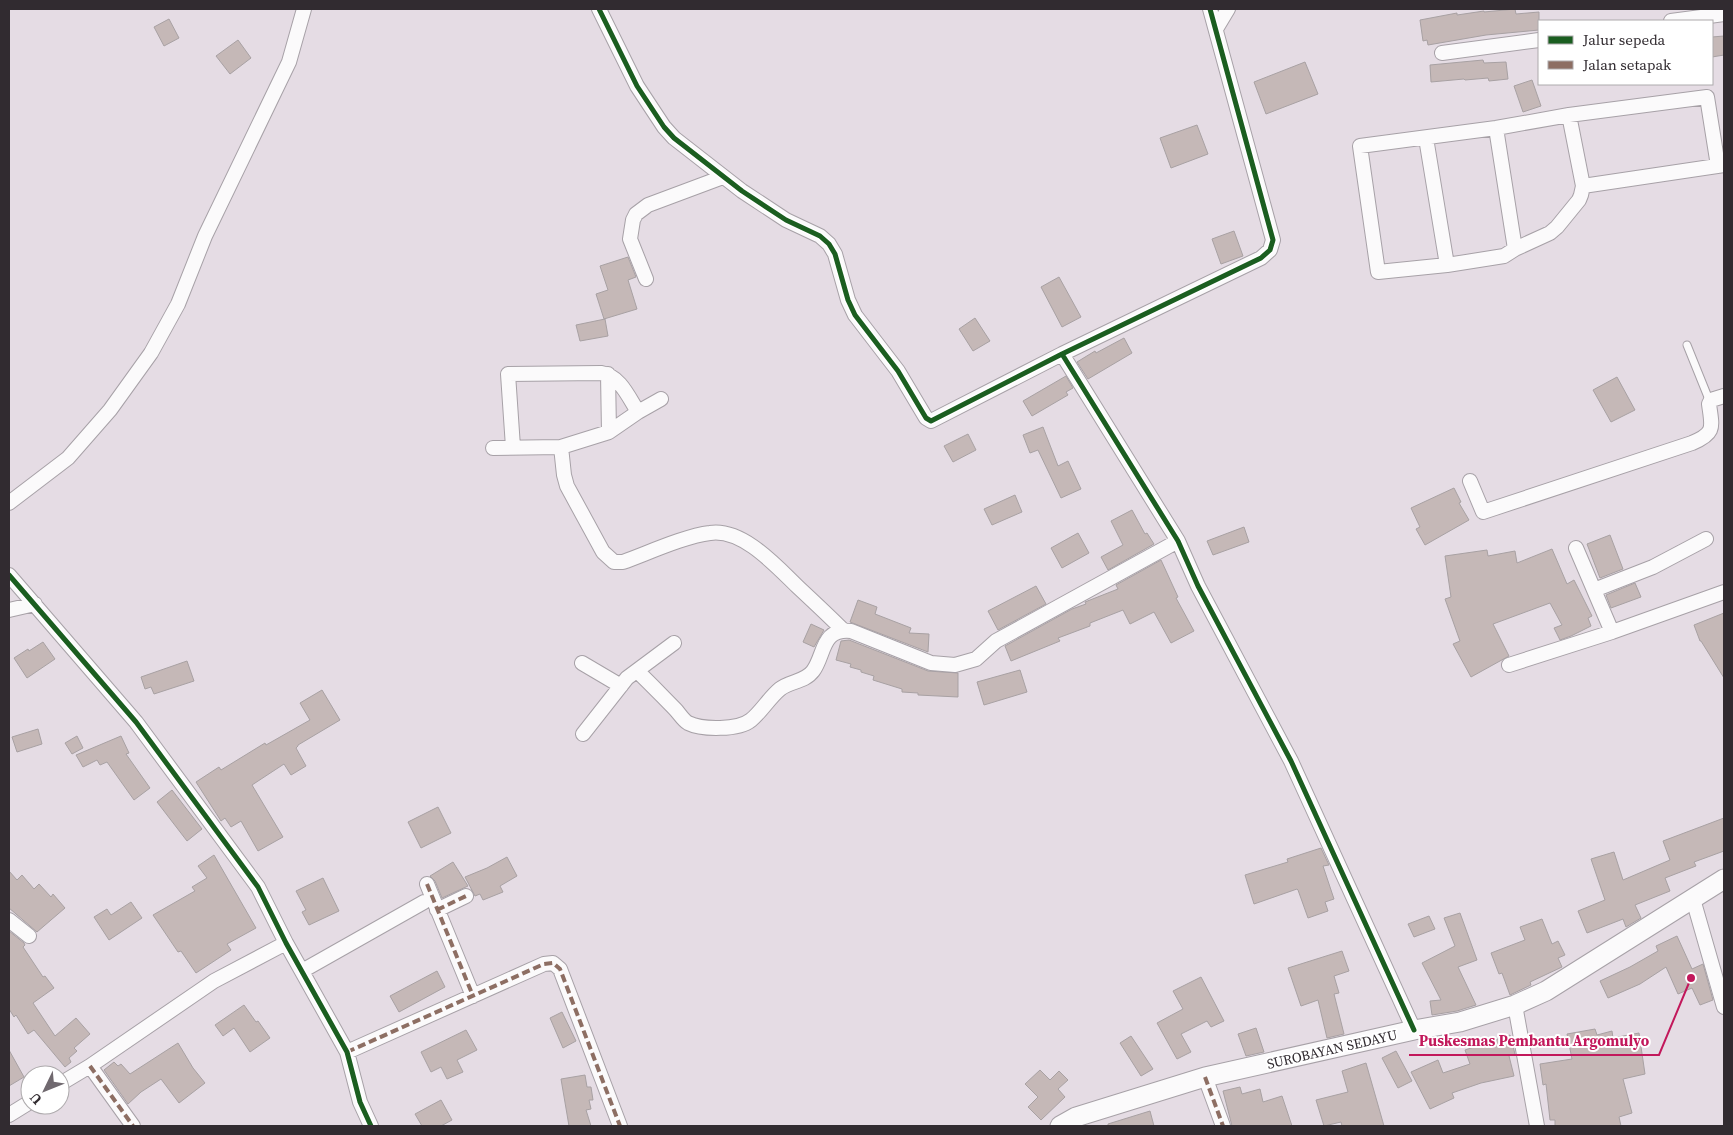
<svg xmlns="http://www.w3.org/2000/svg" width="1733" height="1135" font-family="'Source Serif 4',serif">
<rect width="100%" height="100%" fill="#e5dce4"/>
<path fill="#c5b8b7" stroke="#a8a1a3" d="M1515,9L1516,14L1539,12V30L1486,35L1428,45L1427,40L1423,41L1420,20L1457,13V15L1484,11V12Z
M169,19L179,38L164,46L154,27Z
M1724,36V55L1712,57V37Z
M238,40L251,58L230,74L216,56Z
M1483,60L1484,63L1506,62L1508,79L1489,81L1488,78L1465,80L1464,79L1431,82L1430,65Z
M1305,62L1318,94L1266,114L1254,82Z
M1532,80L1541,106L1523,112L1514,86Z
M1197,125L1208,154L1171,168L1160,138Z
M1234,231L1243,256L1221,264L1212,239Z
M628,257L636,277L628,280L637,309L604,319L596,294L608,290L600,266Z
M1059,277L1081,317L1062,327L1041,287Z
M975,318L990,341L973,351L959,329Z
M605,319L608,336L580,341L576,325Z
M1124,338L1132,353L1088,379L1077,362L1095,351L1096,353Z
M1066,376L1073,388L1066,392L1068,395L1032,416L1023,401Z
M1617,377L1635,410L1611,422L1593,390Z
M1043,427L1058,466L1068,461L1081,489L1061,498L1038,450L1030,453L1023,435Z
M968,434L976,450L953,462L944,446Z
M1454,488L1461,502L1459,503L1469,520L1425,545L1416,529L1420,527L1411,508Z
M1015,495L1022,512L992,525L984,509Z
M1132,510L1145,534L1147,533L1154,544L1108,570L1101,557L1123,545L1111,521Z
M1244,527L1249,542L1213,555L1207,541Z
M1078,533L1089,553L1062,568L1051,548Z
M1610,535L1623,569L1600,578L1587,544Z
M1552,549L1567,584L1574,580L1592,616L1588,618L1591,626L1571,636L1560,640L1554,628L1562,625L1550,603L1493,624L1509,656L1471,677L1453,644L1460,641L1445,599L1451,597L1445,556L1487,550L1488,556L1515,551L1517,563Z
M1161,560L1178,597L1176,598L1194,631L1171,643L1154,612L1130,624L1123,610L1090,623V626L1058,638L1060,641L1011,661L1005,646L1072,609L1086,604L1085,602L1118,589L1116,585Z
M1635,583L1641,597L1611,608L1606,595Z
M1036,586L1046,604L998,630L988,611Z
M858,600L877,607L875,614L911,628L909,633L929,634L928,652L850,622Z
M1724,613V678L1701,641H1700L1694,625Z
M811,624L824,630L814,647L803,642Z
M849,640L928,671L958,673V697L918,695V693L902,692V689L873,680L874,676L861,672V670L850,667L851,664L836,660L841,641Z
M43,642L55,659L27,678L14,658L28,649L29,651Z
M187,661L194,681L154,694L151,687L145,689L141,677Z
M1020,670L1027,692L984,705L977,682Z
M322,690L340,720L298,745V746L296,748L306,766L291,775L284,764L252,785L283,837L258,851L241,821L231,827L225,818L221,821L196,782L219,767L221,770L265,743L266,745L310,720L300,703Z
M38,729L42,744L17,752L12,737Z
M77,736L83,748L72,754L65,743Z
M121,736L129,753L126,754L150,788L134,800L107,762L100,765L97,760L83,767L76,755Z
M172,790L202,829L187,841L157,802Z
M438,807L451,833L421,848L408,822Z
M1724,818V851L1694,862L1696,866L1665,878L1670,891L1635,905L1641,918L1626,927L1623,919L1587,933L1578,911L1605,900L1591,859L1614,852L1623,880L1670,860L1663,841Z
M1321,848L1329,865L1323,866L1334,899L1325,902L1328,911L1308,918L1298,890L1297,889L1254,904L1245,875L1288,862L1287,859Z
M214,855L256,928L227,944L231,950L196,973L181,951L178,952L153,915L195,891L192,887L207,878L198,866Z
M507,857L517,876L500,886L503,892L483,900L480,894L475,896L465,877L487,868Z
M453,862L468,886L442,898L435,881L430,876Z
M9,871L17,880L22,875L34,889L39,884L51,897L53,894L65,908L37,932L9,908Z
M323,878L339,911L309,925L302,912L306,910L296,891Z
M131,902L142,918L109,940L94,917L107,909L111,915Z
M1460,913L1477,960L1458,967L1476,1005L1457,1011L1432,1015L1430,1001L1441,1000L1422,963L1455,946L1444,918Z
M1429,916L1435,929L1414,937L1408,924Z
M1542,919L1552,944L1558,941L1565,955L1558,958L1562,967L1530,982L1531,985L1510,995L1502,973L1499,974L1491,953L1525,940L1520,927Z
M9,931L24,943L25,945L23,947L43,977L45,976L54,988L33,1003L55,1036L76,1018L90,1034L74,1048L77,1051L69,1058L71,1062L65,1067L34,1030L28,1034L16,1015L14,1017L9,1009Z
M1677,936L1692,969L1703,964L1713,1000L1700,1005L1692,988L1678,994L1666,967L1640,984L1608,998L1600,981L1630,967L1658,951L1656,946Z
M1342,951L1349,971L1334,976L1339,993L1334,994L1344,1034L1327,1038L1318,1000L1301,1006L1288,968Z
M437,971L445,987L399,1012L390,996Z
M1201,977L1224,1021L1211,1027L1207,1021L1181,1034L1191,1052L1177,1059L1157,1023L1183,1009L1173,991Z
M244,1005L256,1022L258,1021L270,1038L250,1052L234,1028L223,1036L215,1025Z
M562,1012L576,1041L563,1048L550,1018Z
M1256,1028L1264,1052L1246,1056L1238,1034Z
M1595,1029L1597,1035L1612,1031L1613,1038L1639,1033L1645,1074L1623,1079L1632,1113L1619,1117L1621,1126H1555V1120H1550L1546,1084L1543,1085L1540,1064L1572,1059L1567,1034Z
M466,1030L477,1050L457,1060L463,1072L447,1079L441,1067L431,1072L421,1052Z
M1510,1035L1515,1054L1509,1056L1514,1076L1481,1083L1452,1093L1454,1098L1430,1109L1411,1072L1438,1060L1443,1073L1470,1064L1465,1050Z
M1131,1036L1153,1069L1141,1076L1120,1043Z
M178,1043L193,1068L205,1083L179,1103L161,1079L141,1092L128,1104L104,1070L114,1062L118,1066L121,1064L130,1074Z
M9,1050L24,1077L9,1086Z
M1396,1051L1412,1081L1398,1088L1382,1058Z
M1366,1063L1384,1126H1342L1341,1122L1324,1126L1316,1100L1348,1092L1342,1071Z
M1040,1070L1050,1080L1059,1071L1068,1080L1058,1089L1065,1097L1041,1120L1028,1107L1038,1097L1025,1084Z
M585,1075L587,1087H591L593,1100H589L591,1109L586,1110L591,1126H569L561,1079Z
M1240,1087L1242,1094L1260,1089L1263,1102L1282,1096L1292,1126H1232L1223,1091Z
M441,1100L452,1120L441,1126H422L415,1114Z
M1150,1111L1154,1126H1108V1124Z"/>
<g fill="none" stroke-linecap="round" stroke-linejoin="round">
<g stroke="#a7a1a7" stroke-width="9">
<path id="lane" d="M1687,345L1710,402"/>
</g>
<g stroke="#a7a1a7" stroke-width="16">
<path id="street" d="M599,9L637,86L664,127L674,138L742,191L786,220L820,236L829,244L835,254L848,300L855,315L898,371L926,418L931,421L1062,354L1261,258L1270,250L1273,240L1210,9
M1671,21L1724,14
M1216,29L1228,9
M1442,53L1539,40
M1496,128L1515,249L1550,233L1557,227L1579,200L1581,195L1583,186L1569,115L1707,97L1718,166
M1426,138L1447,265L1378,272L1360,146L1496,128L1569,115
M1583,186L1724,165
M1447,265L1504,256L1515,249
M646,279L630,239L633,220L636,214L648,205L723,177
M1062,354L1178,541L1198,586L1291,761L1414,1030
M608,374L609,432
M513,447L508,374L601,373C620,376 628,396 638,412L661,399
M561,447L609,432L638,412
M493,448L561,447L564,475L567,486L603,552L614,562H623C648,553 685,536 710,533C743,528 777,567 799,588C814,602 829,616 843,630
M1470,481L1483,512L1692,443C1716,433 1712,427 1709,404L1711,400L1724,396
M9,503L68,458L110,410L151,353L178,304L205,236L289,62L304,9
M1576,548L1612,632
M9,575L136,722L258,887L286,943L347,1052L360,1102L371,1126
M1594,590L1653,567L1706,539
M9,610L35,604
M582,663L621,686
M1509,665L1612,632L1724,592
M637,671C650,683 662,696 675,709C679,713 683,720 688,723C702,730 739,730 751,720C762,711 769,698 780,689C790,681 805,682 813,671C825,655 821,628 851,631L931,663L955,665L976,659L996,641L1178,541
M583,734L627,678L674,643
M427,884L473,996
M1693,899L1724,1007
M437,910L466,896
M9,920L29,936
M302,971L424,902
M1515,1005L1537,1126
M347,1052L544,964L553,963L560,969L620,1126
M90,1066L133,1126
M1205,1077L1223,1126
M60,1084L90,1066L214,981L286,943
M9,1115L30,1102"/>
</g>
<g stroke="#a7a1a7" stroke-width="21">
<path id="secondary" d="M1060,1126L1076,1117L1205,1077L1414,1030L1460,1022L1515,1005L1546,991L1724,879"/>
</g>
<use href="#lane" stroke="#fbfafb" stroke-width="7"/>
<use href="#street" stroke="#fbfafb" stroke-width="14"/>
<use href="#secondary" stroke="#fbfafb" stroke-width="19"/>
<path stroke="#8d6e63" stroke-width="4" stroke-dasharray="8 4" stroke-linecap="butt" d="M427,884L473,996
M437,910L466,896
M347,1052L544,964L553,963L560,969L620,1126
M90,1066L133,1126
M1205,1077L1223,1126"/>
<g stroke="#fff" stroke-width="8">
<path id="cycleway" d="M599,9L637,86L664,127L674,138L742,191L786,220L820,236L829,244L835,254L848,300L855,315L898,371L926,418L931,421L1062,354L1261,258L1270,250L1273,240L1210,9
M1062,354L1178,541L1198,586L1291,761L1414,1030
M9,575L136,722L258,887L286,943L347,1052L360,1102L371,1126"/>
</g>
<use href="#cycleway" stroke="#1b5e20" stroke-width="5"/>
</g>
<g text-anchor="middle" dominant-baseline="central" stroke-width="4" stroke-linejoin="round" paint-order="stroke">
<g font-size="14" fill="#312b30" stroke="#fff">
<text transform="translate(1332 1049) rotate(-13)">SUROBAYAN SEDAYU</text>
</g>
</g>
<path fill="none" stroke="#c2185b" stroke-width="2" d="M1691 978L1659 1055H1409"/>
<circle fill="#c2185b" stroke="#fff" stroke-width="2" cx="1691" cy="978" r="5"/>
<g font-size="15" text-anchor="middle" font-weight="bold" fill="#c2185b" stroke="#fff" stroke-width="4" stroke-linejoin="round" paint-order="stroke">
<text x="1534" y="1046">Puskesmas Pembantu Argomulyo</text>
</g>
<rect width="1733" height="1135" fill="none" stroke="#312b30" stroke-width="20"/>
<rect x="1538" y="20" width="175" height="65" fill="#ffffff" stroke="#adaaac"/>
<rect x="1548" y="36" width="25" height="8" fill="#1b5e20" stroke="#adaaac"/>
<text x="1583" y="45" font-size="15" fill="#312b30">Jalur sepeda</text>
<rect x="1548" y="61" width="25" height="8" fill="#8d6e63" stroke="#adaaac"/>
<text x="1583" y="70" font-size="15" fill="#312b30">Jalan setapak</text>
<g transform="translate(45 1090) rotate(227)"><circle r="24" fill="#ffffff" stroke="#adaaac"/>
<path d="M0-4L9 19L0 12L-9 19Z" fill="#70696f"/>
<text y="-8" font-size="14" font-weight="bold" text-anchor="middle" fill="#312b30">U</text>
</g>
</svg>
